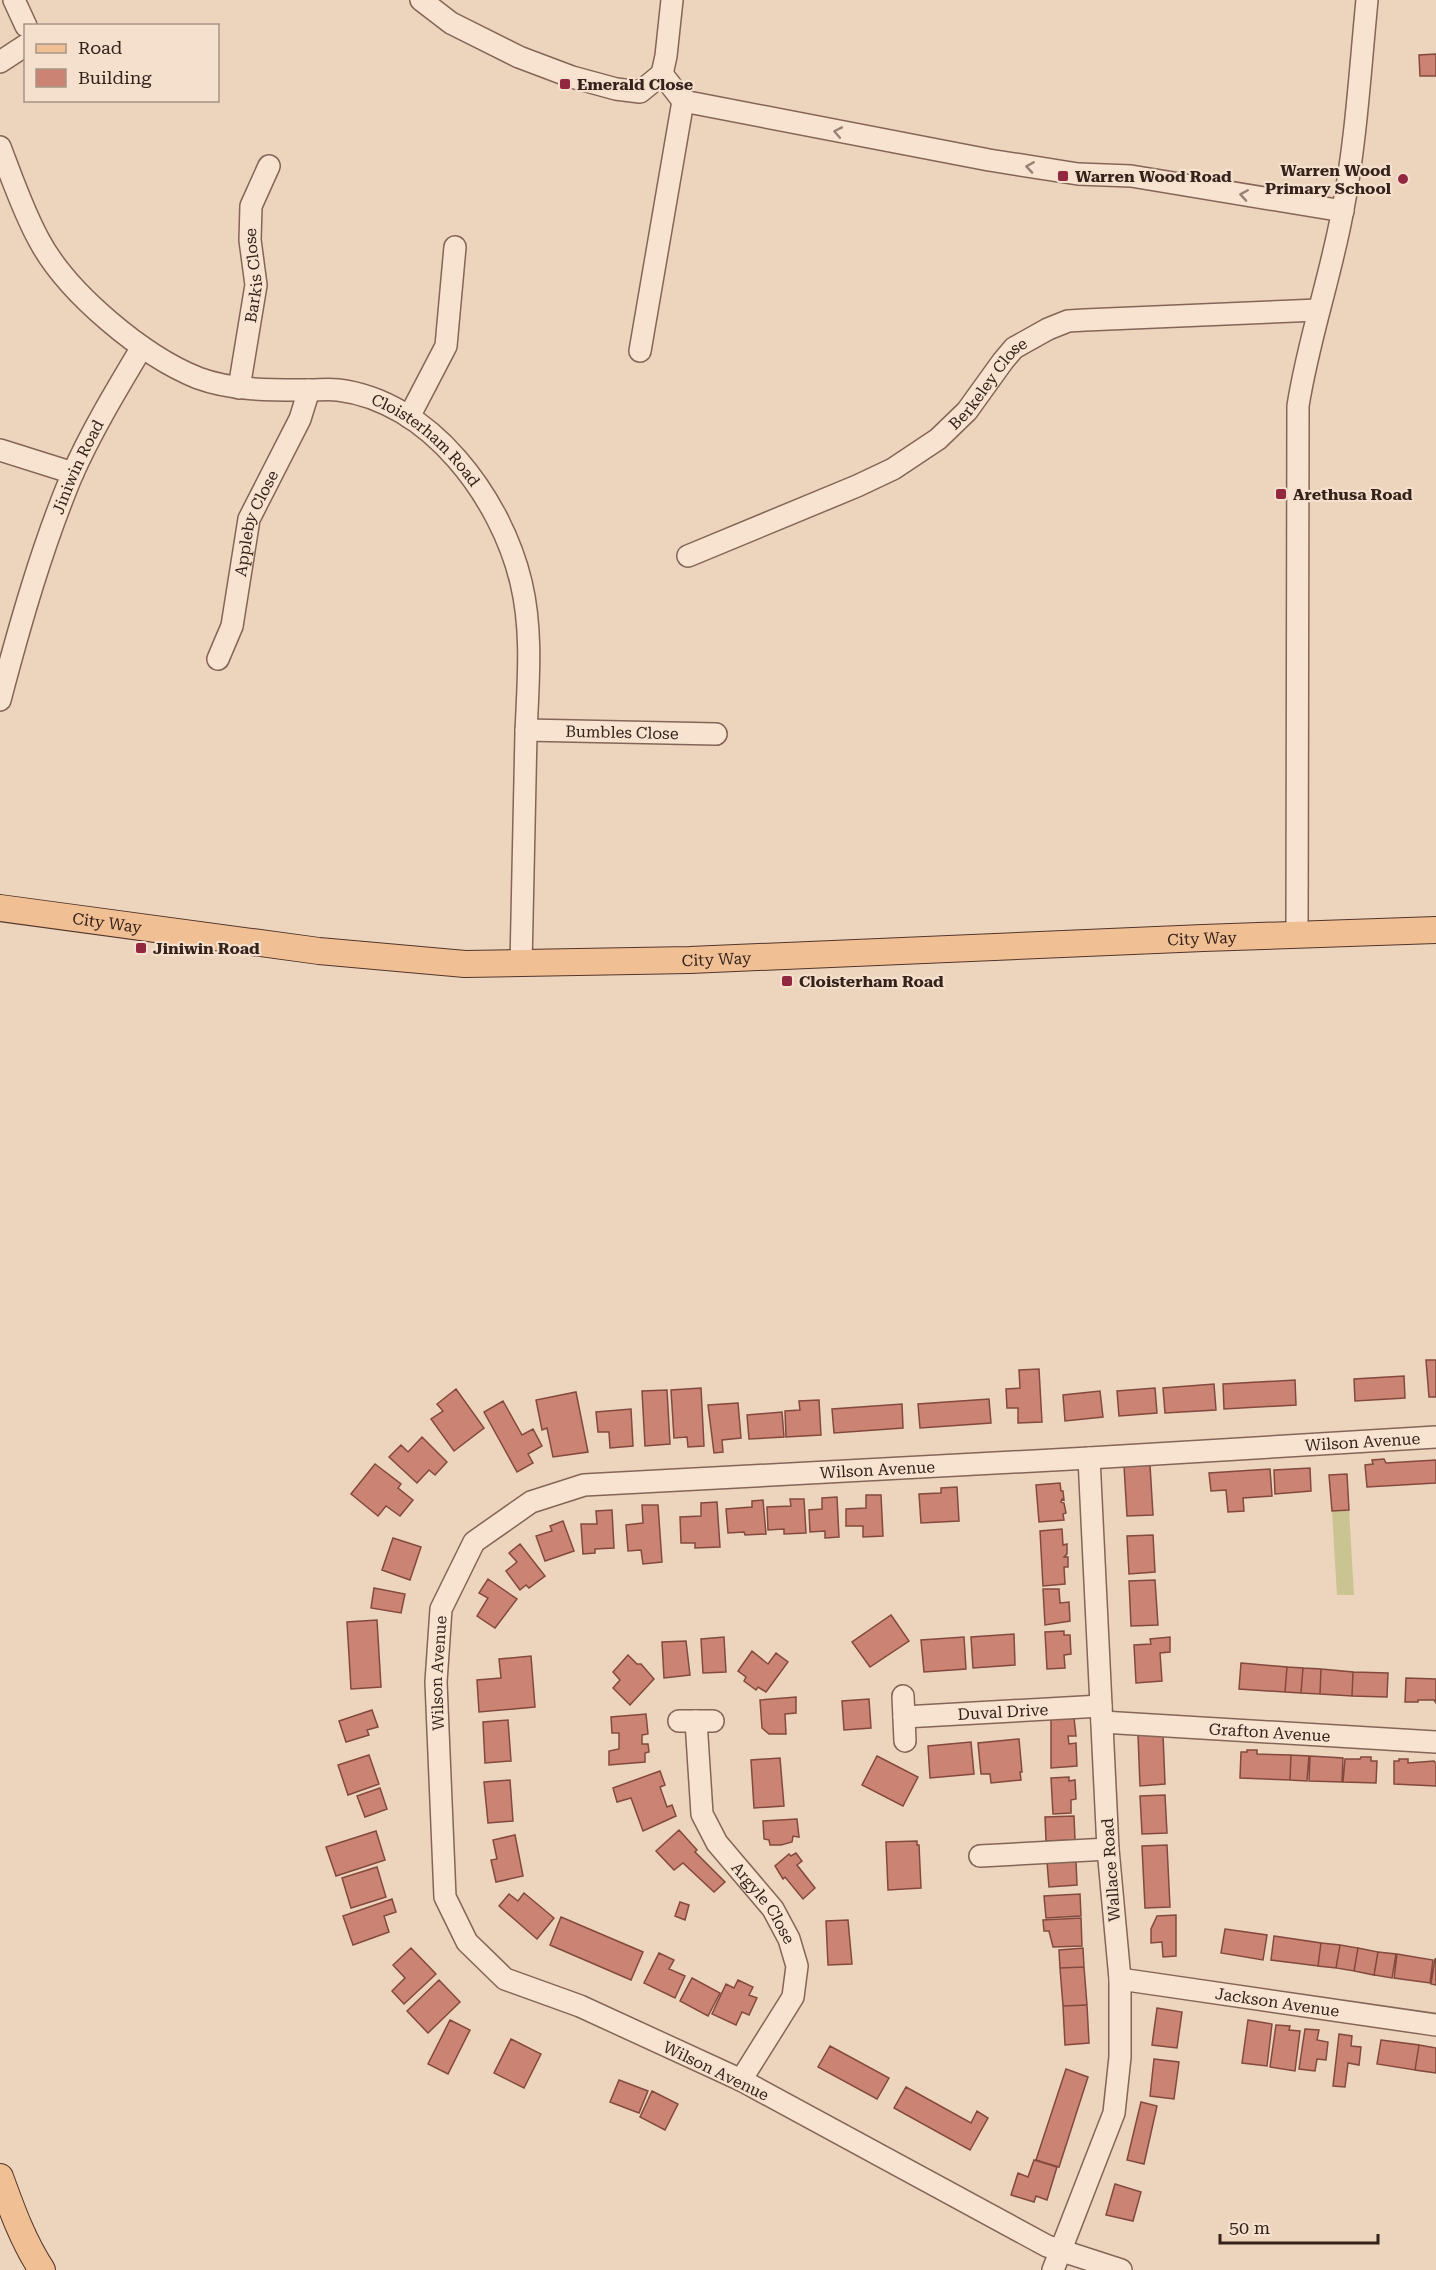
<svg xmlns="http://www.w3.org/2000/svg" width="1436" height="2270" font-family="'Roboto Serif',serif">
<rect width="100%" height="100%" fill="#edd4bd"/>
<path fill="#cac492" d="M1349,1510L1354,1595H1337L1332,1511Z"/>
<path fill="#cb8473" stroke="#83493d" stroke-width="1.5" d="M1436,54V76H1420L1419,55Z
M1426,1360H1436V1397H1429Z
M1039,1369L1042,1422L1018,1423V1408H1007L1006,1389L1020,1388L1019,1370Z
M1404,1376L1405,1398L1355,1401L1354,1379Z
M1295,1380L1296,1405L1224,1409L1223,1384Z
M1214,1384L1216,1410L1165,1413L1163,1388Z
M701,1388L704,1446L688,1447L687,1437L674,1438L671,1390Z
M1155,1388L1157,1413L1119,1416L1117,1391Z
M456,1389L484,1428L454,1451L431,1419L443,1411L437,1404Z
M667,1390L670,1444L645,1446L642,1391Z
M1100,1391L1103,1417L1065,1421L1063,1395Z
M576,1392L588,1452L553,1457L547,1428L542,1430L536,1400Z
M989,1399L991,1423L920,1428L918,1404Z
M819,1400L821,1435L786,1437L785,1411L800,1410L799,1401Z
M503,1401L522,1435L533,1429L542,1446L528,1454L533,1463L517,1472L484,1412Z
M738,1403L741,1438L722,1440L723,1452L714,1453L708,1405Z
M902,1404L903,1428L834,1433L832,1409Z
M631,1409L633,1446L610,1448L609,1432H598L596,1412Z
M782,1412L784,1437L749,1439L747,1415Z
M422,1437L447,1462L435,1475L429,1470L417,1483L389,1457L401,1445L408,1452Z
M1384,1459L1386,1463L1436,1460V1483L1367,1487L1365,1465L1373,1464L1372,1460Z
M375,1464L401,1484L398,1488L413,1500L400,1516L386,1506L378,1516L351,1494Z
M1150,1465L1153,1515L1127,1516L1124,1466Z
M1310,1468L1311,1491L1275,1494L1274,1470Z
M1270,1469L1272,1496L1243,1498L1244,1511L1228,1512L1226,1490L1211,1491L1209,1473Z
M1347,1474L1349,1510L1332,1511L1329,1475Z
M1060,1483L1061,1491H1063L1064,1500L1062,1499L1061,1502L1064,1503L1066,1513L1063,1514L1064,1520L1039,1522L1036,1485Z
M957,1487L959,1521L921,1523L919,1494L941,1493V1488Z
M866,1495H881L883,1536L863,1537V1526H846V1509L866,1508Z
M837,1497L839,1537L825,1538V1531L810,1532L809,1510L822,1509V1498Z
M790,1499H804L806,1533L784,1534V1529L768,1530L767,1507L791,1506Z
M763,1500L766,1534L745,1535L744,1532L728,1533L726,1509L752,1507V1501Z
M717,1502L720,1547L695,1548V1543H681L680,1517L701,1516V1503Z
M642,1505H658L662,1562L643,1564L641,1550L628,1551L626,1525L643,1523Z
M612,1510L614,1548L595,1549V1553L583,1554L581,1524H597L596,1511Z
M563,1521L574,1551L545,1561L536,1536L552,1531L550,1526Z
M1062,1529L1063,1545L1067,1544V1554L1064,1557H1068V1567H1064L1065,1584L1043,1586L1040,1531Z
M1153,1535L1155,1572L1129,1574L1127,1536Z
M393,1538L421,1547L410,1580L382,1570Z
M520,1544L545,1576L529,1588L526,1585L520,1590L506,1571L517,1562L509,1553Z
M488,1579L517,1599L495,1628L477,1616L488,1598L479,1593Z
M1155,1580L1158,1625L1131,1626L1129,1581Z
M374,1588L405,1594L401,1613L371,1608Z
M1043,1589H1059L1060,1603L1069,1602L1070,1621L1045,1625Z
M891,1615L909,1641L870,1667L852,1642Z
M377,1620L381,1687L351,1689L347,1622Z
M1064,1631V1635H1070L1071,1654L1064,1655L1065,1668L1047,1669L1045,1632Z
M1014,1634L1015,1665L973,1668L971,1637Z
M724,1637L726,1672L703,1673L701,1639Z
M964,1637L966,1669L924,1672L921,1640Z
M1170,1637V1652L1160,1653L1162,1681L1136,1683L1134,1645L1151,1644L1150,1639Z
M686,1641L690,1675L664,1678L662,1642Z
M752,1651L768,1664L776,1653L788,1662L766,1692L758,1687L756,1690L744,1681L746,1677L738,1671Z
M628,1655L637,1664H641L654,1679L630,1705L613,1688L620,1680L613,1672Z
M531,1656L535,1707L479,1712L477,1680L501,1678L499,1659Z
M1241,1663L1287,1667L1285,1692L1239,1689Z
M1287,1667L1303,1668L1301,1693L1285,1692Z
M1303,1668L1321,1669L1320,1694L1301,1693Z
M1321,1669L1353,1672L1352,1696L1320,1694Z
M1353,1672L1388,1673L1387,1697L1352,1696Z
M1406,1678L1436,1679V1703L1434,1700H1418V1702H1405Z
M796,1697V1713L785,1714L786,1734H769L762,1728L760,1700Z
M869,1699L871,1728L844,1730L842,1701Z
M372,1710L378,1727L367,1730L369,1735L346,1742L339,1721Z
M646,1714L648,1734L642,1735V1744H648L649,1752L645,1753V1762L609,1765V1751L619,1749V1733H612L611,1717Z
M1074,1718L1076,1736H1068L1069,1744L1076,1743L1077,1766L1051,1768V1719Z
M508,1720L511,1761L485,1763L483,1722Z
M1163,1734L1165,1784L1140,1786L1138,1735Z
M1019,1739L1022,1772H1020L1021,1780L991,1783L990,1774H981L978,1743Z
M971,1742L974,1774L930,1778L928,1746Z
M1247,1750H1257V1754L1291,1755L1290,1780L1240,1778L1241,1752H1247Z
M369,1755L379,1784L348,1795L338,1765Z
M1291,1755L1309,1756L1307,1781L1290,1780Z
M877,1756L918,1777L903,1806L862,1785Z
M1310,1756L1343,1758L1342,1782L1309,1781Z
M1361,1757H1371V1761H1377L1376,1783L1343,1782L1345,1759H1360Z
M780,1758L784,1806L754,1808L751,1760Z
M1399,1759H1408V1763L1434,1761L1436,1763V1786L1394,1784V1761H1399Z
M660,1771L665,1785L660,1787L667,1807L672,1805L676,1816L643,1831L631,1798L617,1802L613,1788Z
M1069,1777V1781L1075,1780L1076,1799L1071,1800V1813L1053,1814L1051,1778Z
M510,1780L513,1821L488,1823L484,1782Z
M380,1788L387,1809L365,1817L357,1796Z
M1165,1795L1167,1833L1142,1834L1140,1796Z
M1074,1816L1075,1840L1046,1841L1045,1817Z
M797,1819L799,1837L793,1836L792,1842L781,1845H770L769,1840L764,1839L763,1821Z
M679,1830L697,1850L695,1852L725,1882L714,1892L683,1863L674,1870L656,1851Z
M376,1831L385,1860L336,1876L326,1847Z
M515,1835L523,1876L496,1882L491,1860L497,1859L493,1840Z
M917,1841V1845H919L921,1888L888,1890L886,1842Z
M1167,1845L1170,1907L1145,1908L1142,1846Z
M796,1853L802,1861L797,1865L815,1888L803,1899L785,1877L783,1879L775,1866L789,1854L791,1856Z
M1076,1861L1077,1885L1049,1887L1047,1862Z
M377,1867L386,1897L351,1908L342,1878Z
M524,1893L554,1918L537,1939L499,1906L509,1894L518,1901Z
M1080,1894L1081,1916L1046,1918L1044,1896Z
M392,1899L396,1912L384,1916L389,1932L353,1945L343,1916Z
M680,1902L689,1905L685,1920L675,1916Z
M1176,1915V1956L1163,1957L1162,1942L1151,1943V1929L1157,1916Z
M561,1917L643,1952L631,1980L550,1945Z
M1081,1918L1082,1946L1053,1947L1049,1931H1044L1043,1920Z
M848,1920L852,1964L828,1965L826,1921Z
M1225,1929L1267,1935L1263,1960L1221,1953Z
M1274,1936L1321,1943L1318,1966L1271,1960Z
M1321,1943L1340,1945L1336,1968L1318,1966Z
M1340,1945L1358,1948L1354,1971L1336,1968Z
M411,1948L436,1974L404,2004L392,1991L405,1978L393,1965Z
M1083,1948L1084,1967L1060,1968L1059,1950Z
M1358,1948L1378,1952L1374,1975L1354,1971Z
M1378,1952L1396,1954L1392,1978L1374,1975Z
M659,1953L674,1960L669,1969L685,1976L675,1998L644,1983Z
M1397,1954L1433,1960L1430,1983L1394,1978Z
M1435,1959H1436V1985L1431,1984Z
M1084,1967L1087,2005L1063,2006L1060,1968Z
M692,1978L720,1993L708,2016L680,2001Z
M439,1980L460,2002L428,2033L407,2011Z
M738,1980L753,1987L749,1995L757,1998L749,2015L742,2012L736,2025L712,2014L726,1984L734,1988Z
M1087,2005L1089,2043L1065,2045L1063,2006Z
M1157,2008L1182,2012L1177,2048L1152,2045Z
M450,2020L470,2030L448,2074L428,2064Z
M1248,2020L1272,2024L1267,2066L1242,2063Z
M1276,2025L1290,2026L1289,2030L1300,2031L1295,2071L1270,2067Z
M1305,2029L1319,2030L1317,2040L1328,2042L1326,2060L1317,2059L1315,2071L1299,2069Z
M1339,2034L1352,2036L1351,2046L1361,2047L1359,2065L1348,2063L1345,2087L1333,2086Z
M511,2039L541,2054L524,2088L494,2073Z
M1381,2040L1419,2045L1415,2070L1377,2064Z
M1419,2045L1436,2048V2073L1415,2070Z
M830,2046L889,2078L877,2099L818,2067Z
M1154,2059L1179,2062L1174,2099L1150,2096Z
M1066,2069L1088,2077L1059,2167L1036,2160Z
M619,2080L648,2091L639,2113L610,2102Z
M906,2087L971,2123L977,2111L988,2118L970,2150L894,2108Z
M652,2091L678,2104L665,2130L640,2117Z
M1141,2102L1157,2106L1144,2164L1127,2160Z
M1034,2160L1057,2167L1047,2200L1036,2196L1034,2202L1011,2195L1018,2173L1028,2177Z
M1115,2184L1141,2192L1133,2221L1106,2215Z"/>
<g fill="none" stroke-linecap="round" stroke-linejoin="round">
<g stroke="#846557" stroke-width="24">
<g id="minor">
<path d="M14,0L26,26"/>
<path d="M421,0L451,23L519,57L572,77L616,89L640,92L662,74"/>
<path d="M0,62L26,45"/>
<path d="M662,74L683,101L989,160L1078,174L1131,176L1343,211"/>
<path d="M662,74L666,56L672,0"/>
<path id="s1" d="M0,147C12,178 23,211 39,240C67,293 143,356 198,378C233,391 273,390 310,390C319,390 329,389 338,390C430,401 501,498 521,582C533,632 528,683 526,733C524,810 522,887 521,964"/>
<path d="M640,351L683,101"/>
<path id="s2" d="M239,388L256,285L250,240L251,206L269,166"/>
<path d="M409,417L446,346L455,247"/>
<path d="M0,450L73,473"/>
<path id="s3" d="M688,556L857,486L893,469L938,439L967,411L1003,361L1014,348L1048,329L1068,321L1085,320L1318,310"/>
<path id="s4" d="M218,659L232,626L249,519L300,419L309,390"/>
<path id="s5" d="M0,700C20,624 42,547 72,475C92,430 117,389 142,347"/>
<path id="s6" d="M526,730L716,734"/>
<path d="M1297,934L1298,406C1308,341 1330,279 1342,214C1356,144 1360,71 1367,0"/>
<path d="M903,1696L905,1741"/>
<path id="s7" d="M904,1717L1101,1706"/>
<path d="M679,1721H713"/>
<path id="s8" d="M696,1721L702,1814L717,1843L773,1909L789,1939L797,1966L793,1997L741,2080"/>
<path id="s9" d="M1102,1722L1436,1742"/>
<path d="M980,1856L1108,1849"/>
<path id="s10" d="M1120,1979L1436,2025"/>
<path d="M1053,2270L1114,2113L1120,2057V1979L1108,1849L1089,1458"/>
<path id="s11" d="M1121,2270L1047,2246L741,2080L580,2006L505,1979L467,1942L445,1897L436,1682L441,1609L474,1542L531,1502L584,1485L1089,1458L1436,1437"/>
</g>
</g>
<g stroke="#52352b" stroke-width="28">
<g id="major">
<path id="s12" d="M0,908L319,951L465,964L690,960L1203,938L1436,930"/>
<path d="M0,2177C12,2210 23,2241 42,2270"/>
</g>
</g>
<use href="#minor" stroke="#f8e3d0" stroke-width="21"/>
<use href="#major" stroke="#f1bf94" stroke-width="26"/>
</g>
<defs><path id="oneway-chevron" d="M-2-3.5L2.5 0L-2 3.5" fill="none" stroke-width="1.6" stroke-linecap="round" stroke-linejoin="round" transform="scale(1.5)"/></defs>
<g stroke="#968276">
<use href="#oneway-chevron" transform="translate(838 132) rotate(-169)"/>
<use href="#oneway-chevron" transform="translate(1030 167) rotate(-171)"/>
<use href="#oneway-chevron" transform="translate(1244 195) rotate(-171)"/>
</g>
<g fill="#922840" stroke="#f4e0cd" stroke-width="2">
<rect x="559" y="78" width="12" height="12" rx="3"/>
<rect x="1057" y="170" width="12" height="12" rx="3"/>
<circle cx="1403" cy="179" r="6"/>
<rect x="1275" y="488" width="12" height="12" rx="3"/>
<rect x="135" y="942" width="12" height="12" rx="3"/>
<rect x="781" y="975" width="12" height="12" rx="3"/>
</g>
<g text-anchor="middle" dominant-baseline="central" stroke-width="4.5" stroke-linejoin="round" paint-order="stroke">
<g font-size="16" font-weight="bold" fill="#34221b" stroke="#f4e0cd" text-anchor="start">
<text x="577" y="84">Emerald Close</text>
<text x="1391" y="170" text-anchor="end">Warren Wood<tspan x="1391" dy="18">Primary School</tspan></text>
<text x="1075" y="176">Warren Wood Road</text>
<text x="1293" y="494">Arethusa Road</text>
<text x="153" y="948">Jiniwin Road</text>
<text x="799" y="981">Cloisterham Road</text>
</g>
<g font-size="16" fill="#34221b" stroke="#f4e0cd">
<text stroke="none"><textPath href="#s2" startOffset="114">Barkis Close</textPath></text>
<text stroke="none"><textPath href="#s3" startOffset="352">Berkeley Close</textPath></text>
<text stroke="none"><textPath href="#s1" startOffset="560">Cloisterham Road</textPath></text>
<text stroke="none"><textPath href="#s5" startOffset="246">Jiniwin Road</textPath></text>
<text stroke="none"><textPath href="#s4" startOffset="142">Appleby Close</textPath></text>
<text stroke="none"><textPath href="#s6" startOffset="96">Bumbles Close</textPath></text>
<text stroke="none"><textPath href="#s12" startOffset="108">City Way</textPath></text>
<text stroke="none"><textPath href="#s12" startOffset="1206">City Way</textPath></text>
<text stroke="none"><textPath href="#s12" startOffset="720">City Way</textPath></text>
<text stroke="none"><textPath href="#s11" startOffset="2054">Wilson Avenue</textPath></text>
<text stroke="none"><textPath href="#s11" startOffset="1568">Wilson Avenue</textPath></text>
<text stroke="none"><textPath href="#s11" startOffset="1010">Wilson Avenue</textPath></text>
<text stroke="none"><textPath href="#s7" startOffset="99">Duval Drive</textPath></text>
<text stroke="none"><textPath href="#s9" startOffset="168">Grafton Avenue</textPath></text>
<text transform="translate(1111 1870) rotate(-94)">Wallace Road</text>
<text stroke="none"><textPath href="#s8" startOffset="202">Argyle Close</textPath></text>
<text stroke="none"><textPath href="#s10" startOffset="159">Jackson Avenue</textPath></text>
<text transform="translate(716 2071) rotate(26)">Wilson Avenue</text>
</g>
</g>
<rect x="24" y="24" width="195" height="78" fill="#f4e0cd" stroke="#a79486" stroke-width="1.5"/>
<rect x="36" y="44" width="30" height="9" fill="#f1bf94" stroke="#a79486" stroke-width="1.5"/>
<text x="78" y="54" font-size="18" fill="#34221b">Road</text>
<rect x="36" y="69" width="30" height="18" fill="#cb8473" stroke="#a79486" stroke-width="1.5"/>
<text x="78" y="84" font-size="18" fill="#34221b">Building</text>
<path d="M1220 2234v9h158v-9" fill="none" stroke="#34221b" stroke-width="3"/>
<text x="1229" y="2234" font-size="18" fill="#34221b" stroke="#f4e0cd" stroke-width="4.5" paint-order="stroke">50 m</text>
</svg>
